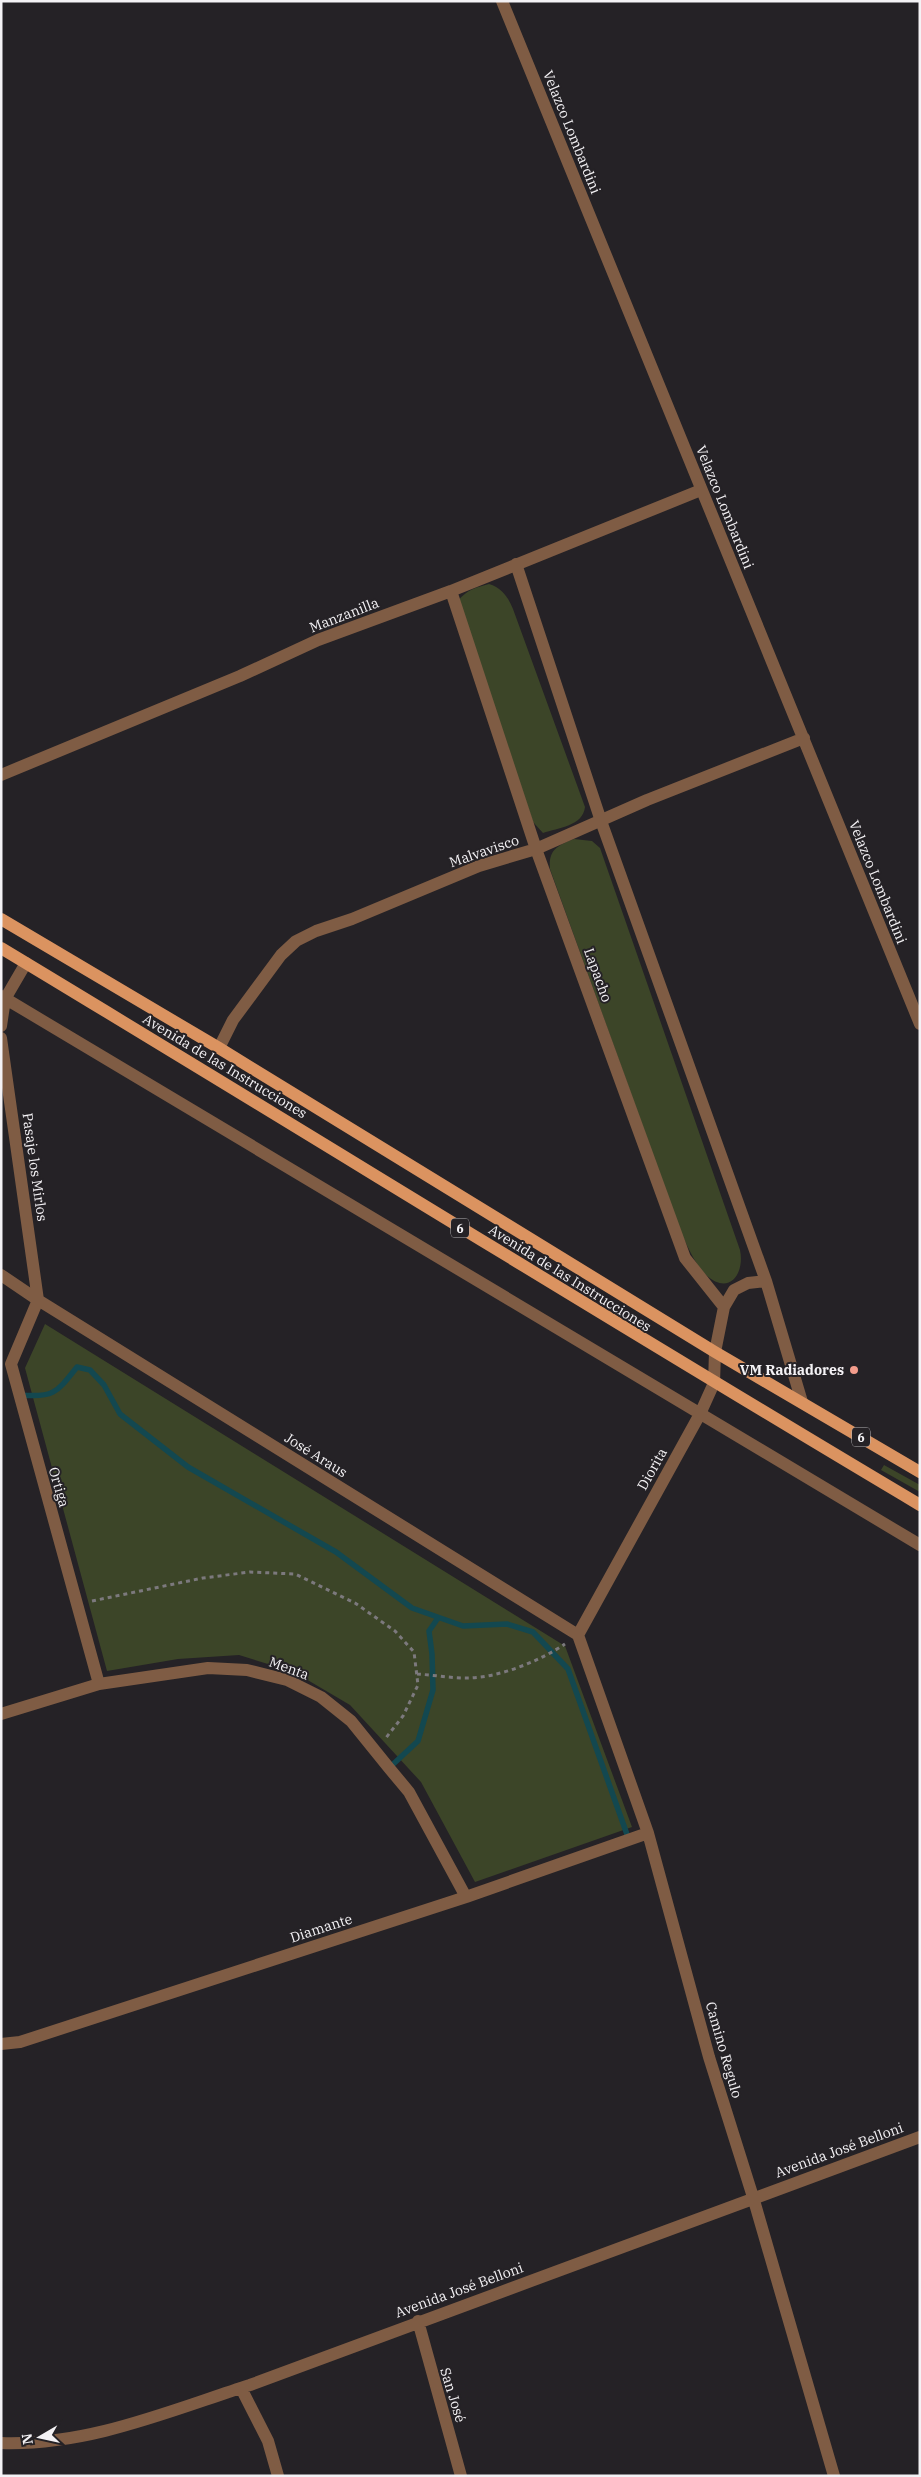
<svg xmlns="http://www.w3.org/2000/svg" width="921" height="2477" font-family="'IBM Plex Serif',serif">
<rect width="100%" height="100%" fill="#252226"/>
<path fill="#3c4528" d="M489,584C502,588 508,597 513,609L585,807C583,826 558,828 543,833L533,822L458,601C466,590 477,587 489,584Z
M574,839L592,841L600,848L740,1250C745,1274 729,1296 706,1275C695,1264 689,1249 682,1235L550,869C548,850 558,845 574,839Z
M45,1324L565,1646L632,1827L475,1882L421,1782L350,1705L294,1672L239,1655L178,1659L107,1671L25,1368Z
M884,1465L920,1485V1492L881,1470Z"/>
<g fill="none" stroke-linecap="round" stroke-linejoin="round">
<path stroke="#134850" stroke-width="5.5" d="M21,1395C54,1398 57,1392 77,1367L90,1370L104,1385L120,1414L188,1467L336,1552L412,1608L463,1626L507,1624L533,1632L568,1669L629,1840
M389,1768L418,1741L433,1690L432,1654L429,1631L438,1618"/>
<path stroke="#7c797d" stroke-width="3" stroke-dasharray="4 4" stroke-linecap="butt" d="M92,1601L203,1578L250,1572L295,1574L355,1603L395,1631L414,1652L418,1685L403,1716L385,1739
M417,1674C433,1675 450,1678 467,1678C498,1678 540,1661 565,1644"/>
<path stroke="#7f5c44" stroke-width="12" d="M502,1L920,1024
M516,564L601,821L766,1281L802,1402
M451,591L536,849L685,1258L724,1307
M1,775L240,676L318,640L451,591L701,490
M1,996L920,1545
M1,1026L5,999L26,963
M1,1038L38,1300
M219,1048L233,1020L281,955L296,941L316,931L352,919L479,866L536,849L647,800L804,738
M1,1275L38,1300L578,1635
M38,1300L11,1364L99,1684
M578,1635L648,1833L709,2057L753,2197L834,2476
M578,1635L700,1414L714,1383L715,1352L724,1307L734,1290L748,1283L766,1281
M1,1714L99,1684L208,1668L247,1670L287,1680L321,1697L351,1721L389,1768L409,1792L466,1897
M1,2044L20,2042L466,1897L648,1833
M418,2321L461,2476
M241,2388L268,2441L278,2476
M1,2443C88,2446 169,2411 250,2385L920,2137"/>
<path stroke="#db9360" stroke-width="12" d="M1,919L219,1048L715,1352L920,1472
M1,948C308,1133 612,1322 920,1505"/>
</g>
<circle fill="#f49d8c" stroke="#252226" stroke-width="2" cx="854" cy="1370" r="5"/>
<g text-anchor="middle" dominant-baseline="central" stroke-width="4" stroke-linejoin="round" paint-order="stroke">
<g fill="#252226" stroke="#b6b4b7" stroke-width="1">
<rect x="451" y="1218.5" width="18" height="19" rx="4"/>
<rect x="852" y="1427.5" width="18" height="19" rx="4"/>
</g>
<g font-size="12" font-weight="bold" fill="#f4f2f5">
<text x="460" y="1228">6</text>
<text x="861" y="1437">6</text>
</g>
<g font-size="14" fill="#f4f2f5" stroke="#252226">
<text transform="translate(572 132) rotate(68)">Velazco Lombardini</text>
<text transform="translate(725 507) rotate(68)">Velazco Lombardini</text>
<text transform="translate(344 615) rotate(-21)">Manzanilla</text>
<text transform="translate(484 851) rotate(-19)">Malvavisco</text>
<text transform="translate(878 882) rotate(68)">Velazco Lombardini</text>
<text transform="translate(598 975) rotate(70)">Lapacho</text>
<text transform="translate(225 1066) rotate(31)">Avenida de las Instrucciones</text>
<text transform="translate(35 1167) rotate(82)">Pasaje los Mirlos</text>
<text transform="translate(570 1278) rotate(32)">Avenida de las Instrucciones</text>
<text transform="translate(316 1455) rotate(32)">José Araus</text>
<text transform="translate(652 1469) rotate(-61)">Diorita</text>
<text transform="translate(59 1487) rotate(74)">Ortiga</text>
<text transform="translate(289 1668) rotate(20)">Menta</text>
<text transform="translate(321 1928) rotate(-18)">Diamante</text>
<text transform="translate(724 2050) rotate(74)">Camino Regulo</text>
<text transform="translate(839 2150) rotate(-20)">Avenida José Belloni</text>
<text transform="translate(459 2290) rotate(-20)">Avenida José Belloni</text>
<text transform="translate(453 2395) rotate(73)">San José</text>
</g>
<g font-size="14" font-weight="bold" fill="#f4f2f5" stroke="#252226" text-anchor="end">
<text x="844" y="1370">VM Radiadores</text>
</g>
</g>
<rect width="921" height="2477" fill="none" stroke="#f4f2f5" stroke-width="5"/>
<g transform="translate(40 2437) rotate(261)" stroke="#252226" stroke-width="4" paint-order="stroke">
<path d="M0-4L9 19L0 12L-9 19Z" fill="#f4f2f5"/>
<text y="-8" font-size="14" font-weight="bold" text-anchor="middle" fill="#f4f2f5">N</text>
</g>
</svg>
